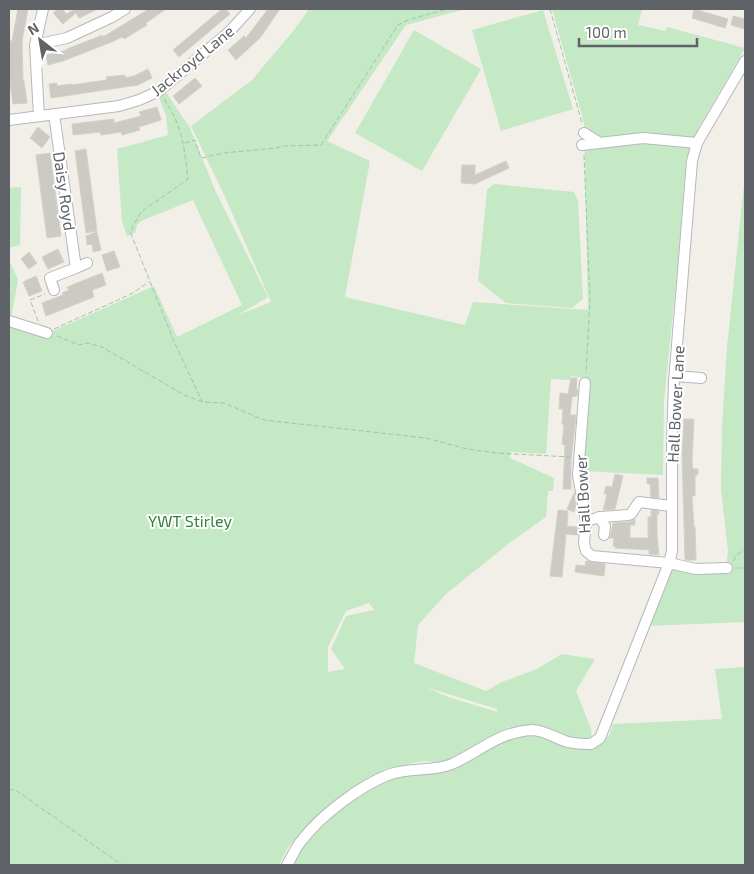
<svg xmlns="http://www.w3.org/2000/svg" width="754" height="874" font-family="'Exo 2',sans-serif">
<rect width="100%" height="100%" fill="#f1efe8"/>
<path fill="#c5e8c5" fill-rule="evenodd" d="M309,9H465L406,25L327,141L370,161L345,297L465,325L473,302L588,310L584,123L552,9H637L642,10L638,25L666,31L667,27L745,48L699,127L686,159L678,262L664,401L663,475L581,471L588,378L571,376L570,380L551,379L546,454L511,452L510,458L554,478L553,491H548L546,517L512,541L446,594L418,625L414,663L486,691L502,682L537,669L562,654L595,659L576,691L591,729L592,741L511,731L507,725L508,732L448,761L437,762L423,761L386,769L358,786L298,836L289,846L279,865H9V323L46,334L154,286L177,337L242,305L193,200L141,221L137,225L135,233L127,236L122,221L117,149L168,135L166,115L157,93L164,89L190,128L215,190L268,297L238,315L271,302L226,199L191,126L252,80L294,30ZM369,603L374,610L346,616L331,649L345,669L328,672V647L346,611ZM425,687L497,709L498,712L451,698Z
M543,10L573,109L501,131L472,30Z
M414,30L481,69L422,171L355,133Z
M745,174V622L646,626L671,567L726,570L728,551L721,489L722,427L727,347Z
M494,184L574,192L578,201L583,299L572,308L506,303L478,281L487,190Z
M21,187L20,245L9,248V188Z
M9,259L18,280L11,320L9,319Z
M745,667V865H290L304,841L328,819L362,793L397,776L424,771L498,741L533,734L574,746L595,748L609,736L613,724L722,719L715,669Z"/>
<path fill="#cccac5" stroke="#d6d1c6" d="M18,9H28L22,41L23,81H24L27,103L13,104L9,77V41H12Z
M58,9H62L67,14L74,9H98L79,18L76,13L63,24L53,13Z
M149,9H166L146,23L147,25L124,39L122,37L114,41L63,61L48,65L46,55L67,50V49L95,38L102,35L103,37Z
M222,9H226L230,14L179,57L173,50Z
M268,9H280L260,38L236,60L228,50L244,36L246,38Z
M694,9L728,19L725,28L692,18Z
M733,16L745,19V29L731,25Z
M148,69L152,78L138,85L51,98L49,84L57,83V86L71,84V85L107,80L106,77L125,75V78L134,76Z
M195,78L202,86L179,104L173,96Z
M157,107L161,120L139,127L140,130L122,135L121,132L101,135L100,132L73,135L72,124L114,119V123L141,116L139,112Z
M38,127L50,137L42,148L30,138Z
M86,149L97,231L86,233L75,151Z
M50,153L61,236L47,238L36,155Z
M506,161L509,168L475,184L461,183L462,165H475V175Z
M97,232L101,250L93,252L92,244L87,245L86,236Z
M58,249L64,262L48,269L42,257Z
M114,251L120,267L107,271L102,255Z
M29,252L37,263L29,269L21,259Z
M102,273L106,285L92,290L94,297L46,316L42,303L63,295L62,293L69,290L67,287Z
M36,276L42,291L29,296L23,282Z
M571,378H577L576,389H578L577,396L572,397L570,415H576L571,461V489H563L565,445L562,444L564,425L562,424L563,409H559L560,393L568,394Z
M684,419H694L692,463L693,469H698V474L695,476V496H692L694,527H695L696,560H685L682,455Z
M615,474L623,476L615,509L603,510L607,494H604L606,486L612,487Z
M647,478H658L659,498L651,497L650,484H647Z
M574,493L576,506L574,512L567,509Z
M558,510L568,511L567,526L578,527V535L566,534L562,577L550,576Z
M651,510L659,511V514H657V535L659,555L649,554V550L615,548V546H613L614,538H610L613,523L629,522L635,519V525H630V538H648V517H651Z
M586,561L605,564L604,576L575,572L576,565L585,566Z"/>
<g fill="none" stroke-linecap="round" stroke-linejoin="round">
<g stroke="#b5b8bc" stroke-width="12">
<path id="minor" d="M35,45L67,38L112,17L125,9
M54,114L76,268L50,278L54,290
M39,116L35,45L43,9
M9,120L119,106L139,100L159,91L229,32L250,9
M584,133L600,143
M582,145L643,138L697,143
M76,268L87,263
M9,321L47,333
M675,376L701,378
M585,383L578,475L586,521L584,543L586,551L592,556L669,563L696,569L727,568
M599,517L605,526L604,535
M586,521L601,517L628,515L631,514L639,502L671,506
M287,865C292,857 296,846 303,839C321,815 360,786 388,775C408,767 433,772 452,764C481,751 498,732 532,730C544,730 557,739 568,742C576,744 584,744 591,744L600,738L669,563L672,551V443L674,382L692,161L697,143L745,61"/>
</g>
<path stroke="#9cc7a9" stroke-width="1" stroke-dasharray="5 2.5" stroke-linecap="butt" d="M550,9L582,123
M164,99C183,127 184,147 188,179L141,212L133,226L131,234L175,344L202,401
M185,143L195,140L201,158L224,153L276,148L284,146L321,145L398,25L408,20L447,9
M584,155L590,300L586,373
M38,321L30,300L45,294
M54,329L131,294L149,282
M57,336L79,345L88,343L102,347L184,395L203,402L224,403L264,420L426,438L467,449L496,453L570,457
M733,561L737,555L745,549
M735,568H745
M9,789L17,791L122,865"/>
<use href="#minor" stroke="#fff" stroke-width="10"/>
</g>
<g text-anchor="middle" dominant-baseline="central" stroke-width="4" stroke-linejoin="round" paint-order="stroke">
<g font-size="16" fill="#5f6368" stroke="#fff">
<text transform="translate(192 60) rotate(-39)">Jackroyd Lane</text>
<text transform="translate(65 191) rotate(82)">Daisy Royd</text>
<text transform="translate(675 404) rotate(-87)">Hall Bower Lane</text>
<text transform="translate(582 494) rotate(-93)">Hall Bower</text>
</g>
<g font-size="16" fill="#348238" stroke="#fff">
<text x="190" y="520">YWT Stirley</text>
</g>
</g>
<rect width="754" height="874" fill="none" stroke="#5f6368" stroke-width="20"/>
<g transform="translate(40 40) rotate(329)" stroke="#ffffff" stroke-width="4" paint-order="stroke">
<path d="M0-4L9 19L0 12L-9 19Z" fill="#5f6368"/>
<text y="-8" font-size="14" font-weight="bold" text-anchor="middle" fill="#5f6368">N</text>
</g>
<path d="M579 38v8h118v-8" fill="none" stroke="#5f6368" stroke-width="2.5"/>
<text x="586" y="38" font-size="15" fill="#5f6368" stroke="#ffffff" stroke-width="4" paint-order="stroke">100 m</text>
</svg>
